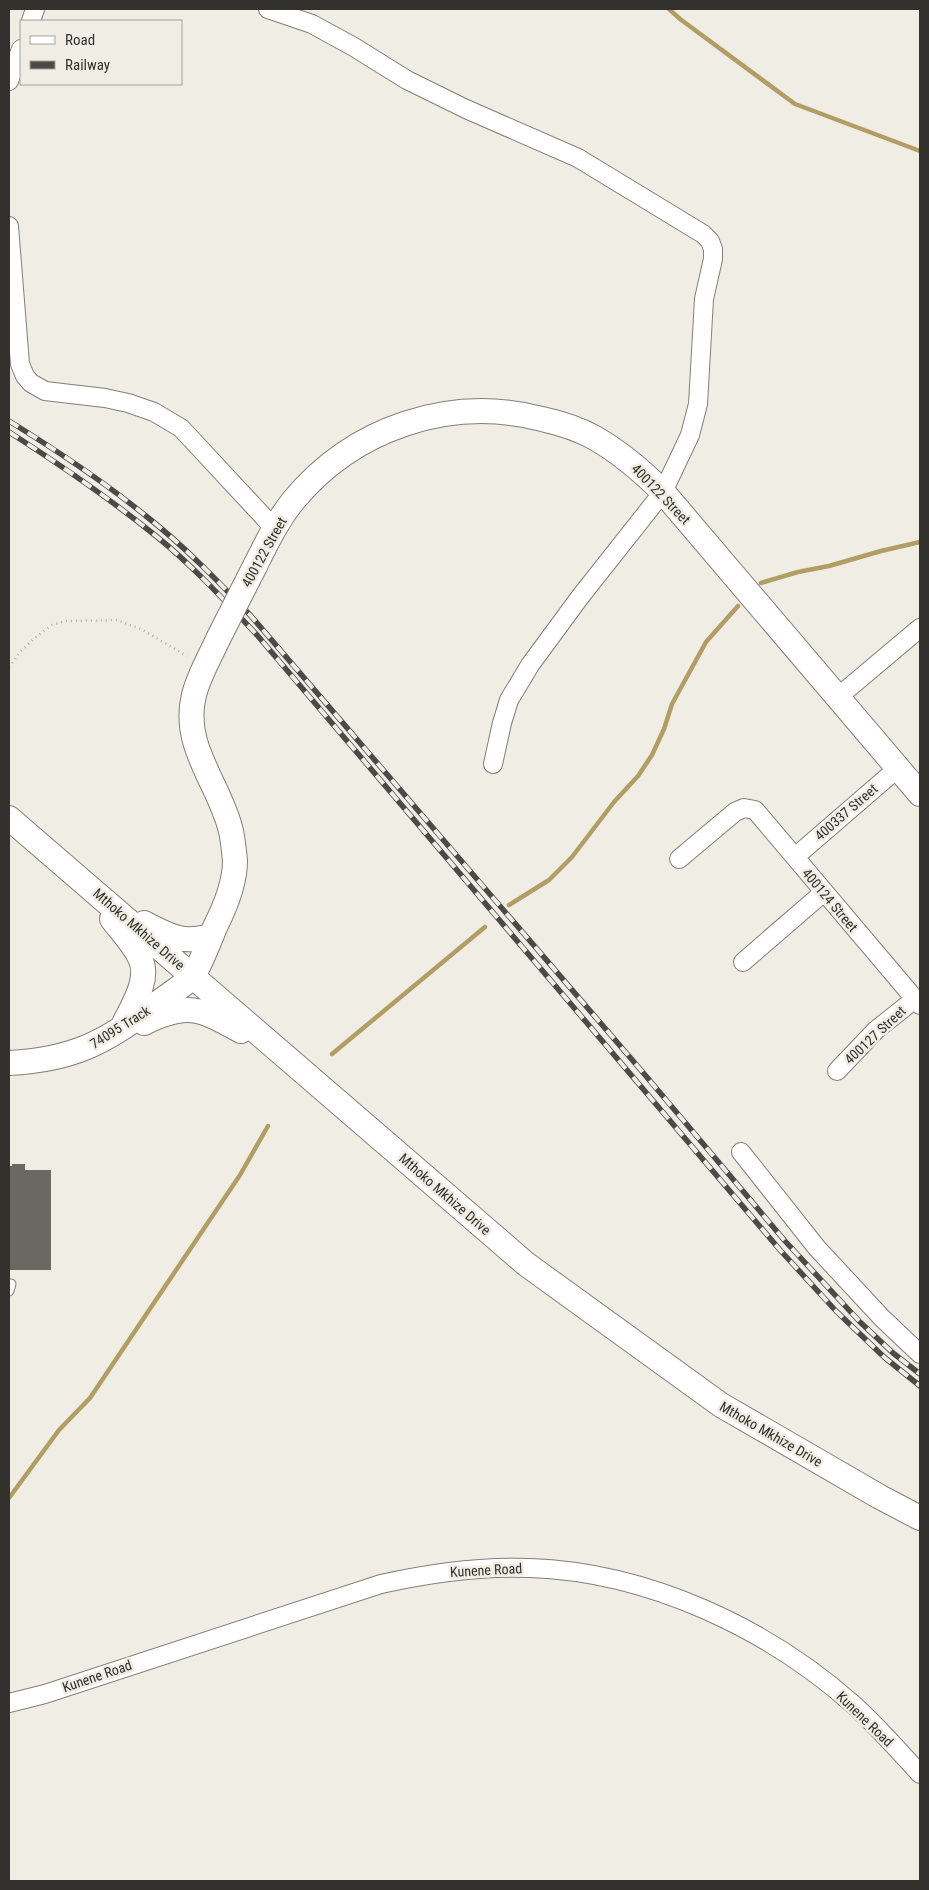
<svg xmlns="http://www.w3.org/2000/svg" width="929" height="1890" font-family="'Roboto Condensed',sans-serif">
<rect width="100%" height="100%" fill="#f0ede4"/>
<g fill="none" stroke-linecap="round" stroke-linejoin="round">
<path stroke="#b29e65" stroke-width="4.5" d="M669,9L680,19L795,104L920,151
M761,583L798,572L829,566L881,551L920,542
M509,905L549,880L572,857L614,802L638,776L652,755L664,729L672,704L706,642L738,606
M332,1054L485,927
M9,1498L59,1430L90,1398L240,1175L268,1126"/>
</g>
<path fill="#6b6861" d="M12,1164H25V1170H51V1270H9V1166H12Z"/>
<g fill="none" stroke-linecap="round" stroke-linejoin="round">
<g stroke="#827f77" stroke-width="11">
<path id="lane" d="M9,1291L11,1284"/>
</g>
<g stroke="#827f77" stroke-width="20">
<path id="street" d="M268,9L312,24L354,47L407,80L466,109L578,158L703,234L710,241L713,249V259L704,299L698,404L690,435L663,492L580,597L530,665L509,700L502,723L493,764
M31,21L35,9
M9,81L21,49
M9,226L20,364L25,376L31,383L45,391L105,398L128,403L154,412L181,428L274,528
M838,697L920,628
M795,857L898,768
M679,859L735,812L744,808L755,810L920,1005
M743,962L824,892
M837,1071L876,1030L915,999
M741,1152L817,1248L882,1318L920,1354
M9,1703L45,1694L381,1584C430,1573 479,1566 530,1568C648,1572 768,1628 855,1706C878,1727 899,1751 920,1774"/>
</g>
<g stroke="#827f77" stroke-width="26">
<path id="secondary" d="M255,566C266,544 277,521 293,501C353,428 450,395 542,419C560,423 579,429 595,438C621,453 642,471 663,492L920,794
M9,818L526,1264L721,1405L880,1497L920,1518
M112,919C121,931 134,944 140,958C151,980 131,1008 122,1028
M144,923C170,936 183,945 212,935
M144,1023C188,1001 201,1009 241,1031
M9,1063C74,1060 108,1041 159,1002C170,994 183,986 192,977C199,969 211,936 216,925C226,905 235,883 235,861C234,851 233,840 231,831C220,784 181,746 194,695C199,675 210,657 218,639"/>
</g>
<path stroke="#b2b0a9" stroke-width="2.5" stroke-dasharray="1 4" stroke-linecap="butt" d="M9,667L21,651L37,636L52,625L65,621L117,620L141,629L187,656"/>
<use href="#lane" stroke="#fff" stroke-width="9"/>
<use href="#street" stroke="#fff" stroke-width="18"/>
<use href="#secondary" stroke="#fff" stroke-width="24"/>
<g stroke="#4c4a47" stroke-width="5.5">
<path id="rail" d="M9,421C56,450 103,481 146,516C184,546 218,581 251,616L640,1069L785,1241L860,1322L893,1353L920,1374
M9,432C59,464 109,498 156,536C192,565 225,601 257,635L780,1250L836,1311L884,1357L920,1386"/>
</g>
<use href="#rail" stroke="#f0ede4" stroke-width="4" stroke-dasharray="11" stroke-linecap="butt"/>
<g stroke="#827f77" stroke-width="26" stroke-linecap="butt">
<path id="secondary-bridge" d="M218,639L255,566"/>
</g>
<use href="#secondary-bridge" stroke="#fff" stroke-width="24"/>
</g>
<g text-anchor="middle" dominant-baseline="central" stroke-width="5" stroke-linejoin="round" paint-order="stroke">
<g font-size="14" fill="#32312e" stroke="#f0ede4">
<text transform="translate(661 494) rotate(46)">400122 Street</text>
<text transform="translate(264 552) rotate(-61)">400122 Street</text>
<text transform="translate(846 812) rotate(-41)">400337 Street</text>
<text transform="translate(830 900) rotate(50)">400124 Street</text>
<text transform="translate(139 929) rotate(41)">Mthoko Mkhize Drive</text>
<text transform="translate(120 1027) rotate(-32)">74095 Track</text>
<text transform="translate(875 1035) rotate(-43)">400127 Street</text>
<text transform="translate(445 1194) rotate(41)">Mthoko Mkhize Drive</text>
<text transform="translate(771 1434) rotate(30)">Mthoko Mkhize Drive</text>
<text transform="translate(486 1570) rotate(-3)">Kunene Road</text>
<text transform="translate(97 1676) rotate(-19)">Kunene Road</text>
<text transform="translate(865 1719) rotate(44)">Kunene Road</text>
</g>
</g>
<rect width="929" height="1890" fill="none" stroke="#32312e" stroke-width="20"/>
<rect x="20" y="20" width="162" height="65" fill="#f0ede4" stroke="#a4a29b"/>
<rect x="30" y="36" width="25" height="8" fill="#ffffff" stroke="#a4a29b"/>
<text x="65" y="45" font-size="15" fill="#32312e">Road</text>
<rect x="30" y="61" width="25" height="8" fill="#4c4a47" stroke="#a4a29b"/>
<text x="65" y="70" font-size="15" fill="#32312e">Railway</text>
</svg>
